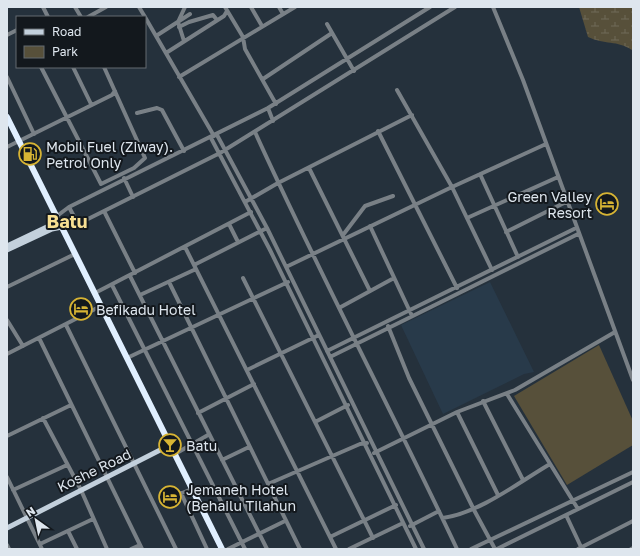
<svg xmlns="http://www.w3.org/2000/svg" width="640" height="556" font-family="'Golos Text',sans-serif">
<defs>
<pattern id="wetland-marsh" width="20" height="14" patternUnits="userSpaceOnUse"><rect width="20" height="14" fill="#57503a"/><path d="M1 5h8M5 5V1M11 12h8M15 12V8" fill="none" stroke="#6f6957"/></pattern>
</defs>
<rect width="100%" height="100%" fill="#25313c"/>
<path fill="#283a4a" d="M490,282L534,372L524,374L443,414L401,325Z"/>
<path fill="url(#wetland-marsh)" d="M579,7H633V53L632,50C617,40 605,45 588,37Z"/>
<path fill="#57503a" d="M599,345L633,421V445L567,485L514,396Z"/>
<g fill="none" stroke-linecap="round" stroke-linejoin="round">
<path stroke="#798086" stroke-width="4" d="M43,7L48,17
M75,7L81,17
M139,7L145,17
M225,7L243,37L245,49L276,104
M251,7L262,26
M279,7L283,14
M493,7L523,80L633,380
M88,17L106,7
M145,17L214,136
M327,24L354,71
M179,27L189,22L213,15L217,20
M7,35L17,30
M156,36L190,14
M184,41L178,22L185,7
M166,53L224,16L227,11
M41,67L101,184L134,168L145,158L104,67
M73,67L91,104
M7,77L34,134
M179,77L295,7
M263,79L332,33
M397,90L452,187L492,270
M268,108L273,121
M137,113L157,108L162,110L184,151
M378,131L457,288
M255,132C319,273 391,409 457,549
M217,135L267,228L424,549
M211,138L270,250L416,549
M7,147L112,95L115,91
M309,168L370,291
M480,174L518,257
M124,178L133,197
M245,202L278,183L412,115
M69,207L78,224
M104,211L135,273
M57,216L69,207L268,108L430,7
M467,218L558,177
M229,224L238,242
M370,226L412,316
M62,227L78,224L220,153L455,7
M506,232L566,202
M343,235L365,206L393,196
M185,247L336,549
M194,265L267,228
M286,267L452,187L546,144
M130,276L267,549
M243,278L373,538
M169,282L300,549
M112,285L245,549
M7,287L75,254
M95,293L251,212
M140,295L196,269
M339,308L394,278
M7,320L23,346
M66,325L176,549
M388,326L409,378L474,510L495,549
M39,338L142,549
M327,351L576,228
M7,354L101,306
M330,357L578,234
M127,358L288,282
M247,370L319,335
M507,394L578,509
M483,401L523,480
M457,412L498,495
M198,413L254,384
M43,418L81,490L107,549
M315,422L348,405
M7,436L71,405
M374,453L457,412L515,390L615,332
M175,454L208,435
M222,460L249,447
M7,477L42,549
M268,484L360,444L367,443
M13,490L67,465
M181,493L207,549
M167,499L192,489
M566,515L582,549
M443,518C479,513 518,483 550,464
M410,526L439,511
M68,531L77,549
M330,537L396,505
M40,544L93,519
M7,545L9,549
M131,549L140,545
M228,549L285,521
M349,549L403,523
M471,549L633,472
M497,549L633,482
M578,549L633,521
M631,549L633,548"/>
<path stroke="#c3d0dc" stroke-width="5" d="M7,246L51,225L57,216
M7,250L52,229L62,227
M7,528L170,445"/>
<path stroke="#e0efff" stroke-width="6" d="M7,117L222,549"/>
</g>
<defs>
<g id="fuel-ring" transform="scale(1.15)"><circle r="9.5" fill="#13181d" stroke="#d7b434" stroke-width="1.5"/><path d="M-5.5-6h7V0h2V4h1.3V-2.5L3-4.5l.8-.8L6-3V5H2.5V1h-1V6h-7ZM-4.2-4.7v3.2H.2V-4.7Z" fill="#d7b434"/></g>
<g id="hotel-ring" transform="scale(1.15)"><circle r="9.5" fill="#13181d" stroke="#d7b434" stroke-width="1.5"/><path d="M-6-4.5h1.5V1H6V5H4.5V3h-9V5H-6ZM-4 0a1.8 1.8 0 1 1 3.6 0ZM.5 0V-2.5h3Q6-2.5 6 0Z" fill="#d7b434"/></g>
<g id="bar-ring" transform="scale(1.15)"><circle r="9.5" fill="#13181d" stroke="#d7b434" stroke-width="1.5"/><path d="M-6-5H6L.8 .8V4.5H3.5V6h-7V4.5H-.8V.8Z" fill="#d7b434"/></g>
</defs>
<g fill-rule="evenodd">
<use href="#fuel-ring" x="30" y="154"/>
<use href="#hotel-ring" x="607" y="204"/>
<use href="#hotel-ring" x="81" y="309"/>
<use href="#bar-ring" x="170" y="445"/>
<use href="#hotel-ring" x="170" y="497"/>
</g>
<g text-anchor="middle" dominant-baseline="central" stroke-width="4" stroke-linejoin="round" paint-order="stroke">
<g font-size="14" fill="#dee6ee" stroke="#13181d" text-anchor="start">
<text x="46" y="146">Mobil Fuel (Ziway).<tspan x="46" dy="16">Petrol Only</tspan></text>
<text x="592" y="196" text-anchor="end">Green Valley<tspan x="592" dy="16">Resort</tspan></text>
<text x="96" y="309">Befikadu Hotel</text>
<text x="186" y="445">Batu</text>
<text x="186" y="489">Jemaneh Hotel<tspan x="186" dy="16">(Behailu Tilahun</tspan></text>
</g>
<g font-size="14" fill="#dee6ee" stroke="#13181d">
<text transform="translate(94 470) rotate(-26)">Koshe Road</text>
</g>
<g font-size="18" font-weight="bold" fill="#f7df92" stroke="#13181d">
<text x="67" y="221">Batu</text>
</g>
</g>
<rect width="640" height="556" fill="none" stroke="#dee6ee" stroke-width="16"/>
<rect x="16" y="16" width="130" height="52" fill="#13181d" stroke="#646a71"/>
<rect x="24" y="29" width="20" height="6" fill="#c3d0dc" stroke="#646a71"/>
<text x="52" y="36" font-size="12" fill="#dee6ee">Road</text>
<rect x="24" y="46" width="20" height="12" fill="#57503a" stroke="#646a71"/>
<text x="52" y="56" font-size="12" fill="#dee6ee">Park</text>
<g transform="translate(36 520) rotate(327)" stroke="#13181d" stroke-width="3" paint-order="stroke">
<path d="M0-3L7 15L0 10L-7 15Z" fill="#dee6ee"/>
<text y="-6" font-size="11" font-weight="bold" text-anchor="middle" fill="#dee6ee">N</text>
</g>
</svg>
